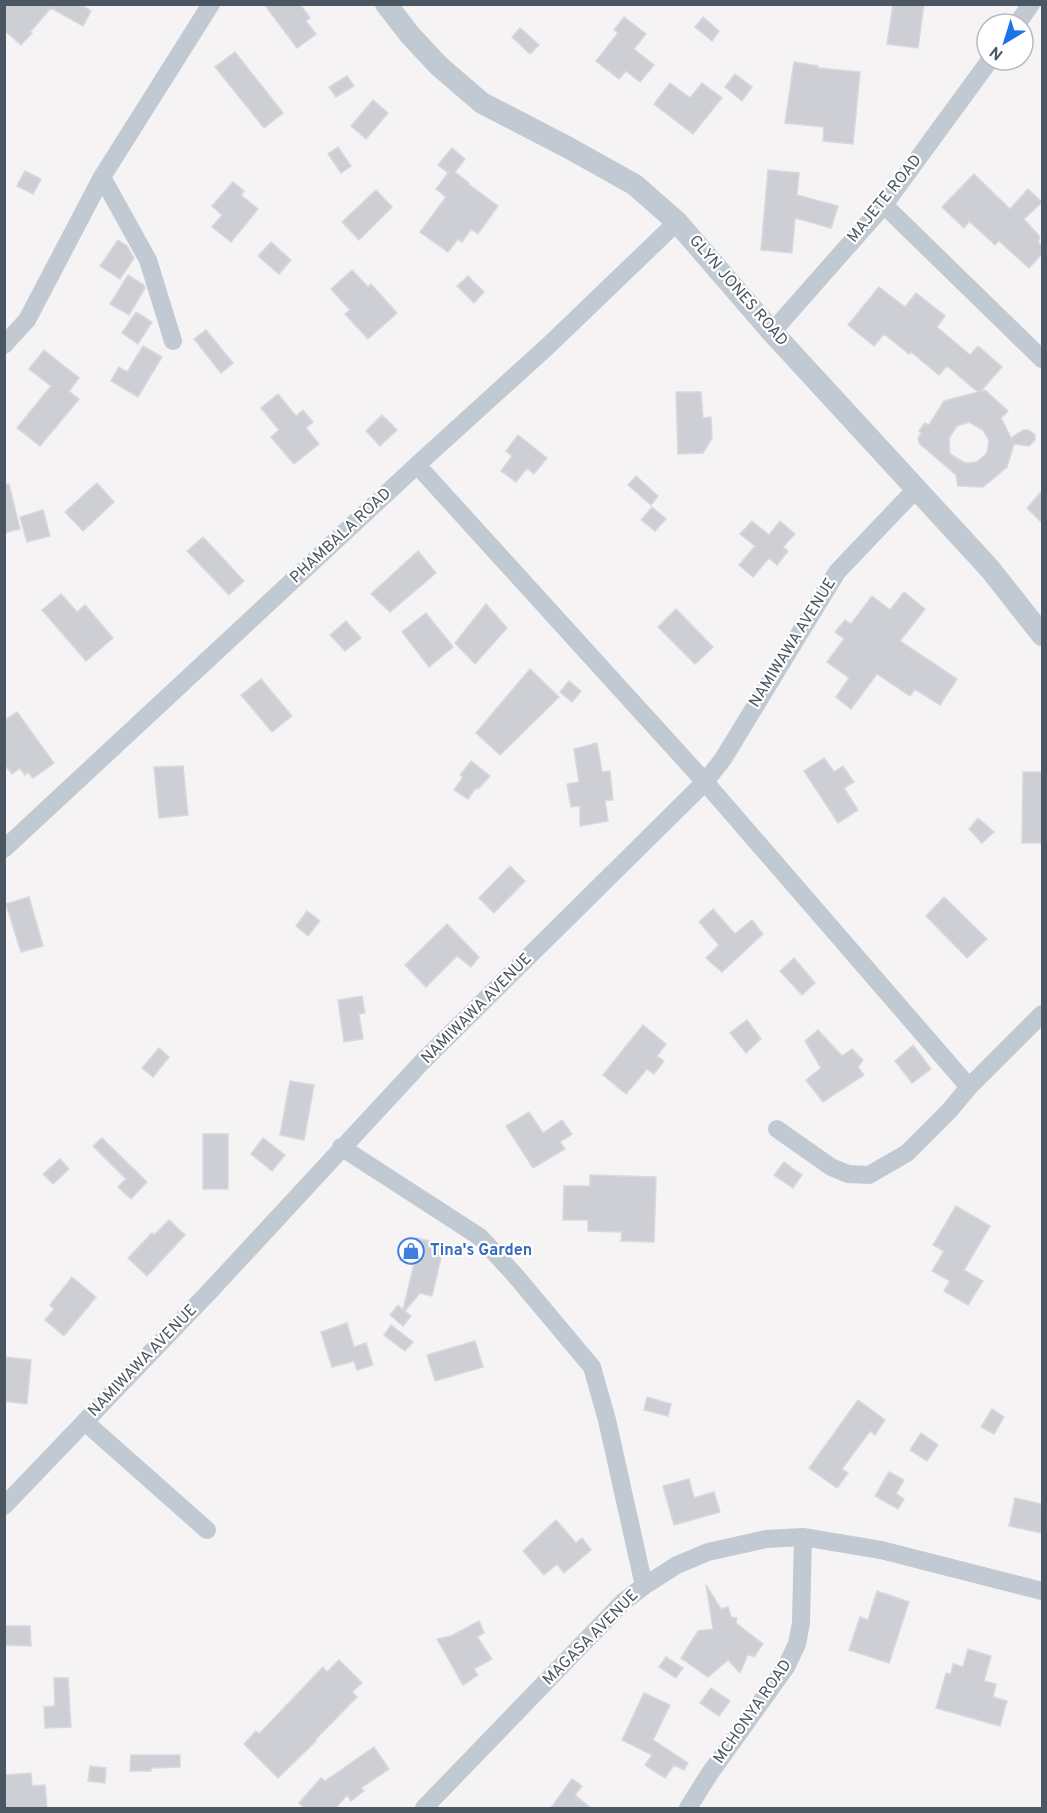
<svg xmlns="http://www.w3.org/2000/svg" width="1047" height="1813" font-family="Overpass,sans-serif">
<rect width="100%" height="100%" fill="#f5f3f3"/>
<path fill="#cdcfd5" stroke="#d7d9de" stroke-width="1.5" fill-rule="evenodd" d="M4,4H80L91,11L83,26L51,8L30,32L32,33L21,45L4,30Z
M264,4H300L310,18L306,21L316,34L297,48Z
M893,4H924L918,48L887,44Z
M624,17L646,34L634,49L654,65L640,82L626,71L619,79L596,61L618,33L614,30Z
M703,17L719,31L712,41L695,27Z
M520,28L539,45L530,54L512,37Z
M235,52L283,113L264,128L215,67Z
M794,62L818,66V68L860,72L853,144L823,141L824,127L785,123Z
M735,74L752,87L742,101L725,87Z
M347,76L354,86L336,97L329,87Z
M670,83L690,98L702,83L722,98L693,134L654,104Z
M373,100L388,113L366,139L351,126Z
M338,147L351,166L341,173L328,154Z
M452,148L465,159L455,172L469,183L468,184L498,206L478,234L471,229L462,242L458,239L448,252L420,232L446,197L436,189L448,173L438,165Z
M768,170L799,173L797,195L838,206L831,228L795,218L792,253L761,250Z
M25,171L41,179L33,194L17,186Z
M974,174L1010,209L1028,189L1042,202L1024,219L1040,237L1038,242L1042,246V254L1029,268L999,241L995,245L969,221L964,228L942,207Z
M233,182L244,191L241,195L258,209L231,242L212,227L222,215L212,206Z
M376,190L392,207L359,240L342,222Z
M118,240L127,246L134,258L120,279L100,266Z
M271,242L291,260L279,274L258,256Z
M352,270L368,287L371,284L397,313L368,339L345,314L350,310L331,289Z
M128,275L144,285L145,288L129,315L110,304Z
M468,276L484,292L474,303L457,286Z
M879,287L905,307L916,293L945,316L937,327L970,355L978,346L1002,367L980,392L985,390L1008,411L1001,418L1011,438L1023,430H1028L1035,435V440L1029,446L1014,444L1007,467L983,487L958,486L956,475L920,444L918,439L921,433L919,431L925,423L929,425L944,401L978,392L947,366L939,375L911,352L909,354L884,334L874,346L848,325ZM969,422L983,430L989,441L987,453L977,462L965,463L950,454L949,438L957,426Z
M136,312L152,322L138,344L122,333Z
M206,330L233,363L221,373L194,339Z
M143,346L162,357L138,397L111,381L119,367L127,372Z
M44,350L79,378L69,391L79,399L40,446L17,428L51,386L29,369Z
M676,392H701L703,418L711,417L712,438L703,453L678,454Z
M278,394L296,416L303,410L313,422L306,428L319,444L294,464L271,437L279,430L261,408Z
M382,415L397,430L380,446L366,431Z
M518,435L547,458L534,474L527,468L516,482L501,471L512,456L506,451Z
M636,476L658,496L651,505L628,485Z
M97,483L114,502L83,531L65,512Z
M4,484H9L20,529L4,533Z
M1042,491V523L1027,508Z
M652,507L666,519L655,531L641,520Z
M43,510L50,536L27,542L20,517Z
M752,521L769,535L780,521L795,534L783,547L788,551L777,565L769,558L753,577L739,565L755,546L740,534Z
M203,537L244,581L229,595L187,551Z
M418,551L436,573L390,612L371,594Z
M904,592L925,609L900,641L957,679L940,705L915,689L910,696L877,674L851,709L836,697L849,678L827,662L844,639L835,632L845,620L851,624L872,596L890,610Z
M61,594L77,612L85,605L113,638L86,661L42,610Z
M486,604L507,628L475,664L455,643Z
M676,609L713,647L695,664L658,627Z
M426,613L453,647L429,667L402,632Z
M346,621L361,638L345,651L330,635Z
M530,669L559,697L500,755L476,733Z
M261,679L292,716L272,732L241,695Z
M569,681L581,691L572,702L560,692Z
M17,712L54,763L33,778L28,772L25,775L20,768L12,774L4,764V721Z
M597,743L602,772L610,771L613,800H605L608,821L580,826V806L571,807L567,784L579,782L574,749Z
M824,758L834,772L843,766L854,782L844,788L858,810L838,823L804,771Z
M471,761L490,776L478,789L476,788L468,799L454,790L463,777L460,775Z
M183,766L188,815L159,818L154,767Z
M1023,772H1042V843H1022Z
M978,818L994,832L982,843L969,829Z
M510,866L525,881L494,913L479,898Z
M29,897L43,946L21,952L6,904Z
M944,897L987,939L967,958L926,916Z
M713,909L735,934L752,920L763,934L722,972L706,958L719,945L699,922Z
M307,911L320,921L308,936L296,926Z
M447,924L479,957L471,967L457,956L426,987L405,965Z
M794,958L815,983L802,995L780,971Z
M362,996L365,1013L359,1014L363,1039L344,1042L338,1000Z
M747,1020L761,1039L746,1053L730,1033Z
M643,1025L666,1044L657,1056L664,1061L654,1074L647,1069L626,1094L603,1075Z
M818,1030L842,1056L852,1049L863,1060L858,1067L864,1075L823,1102L806,1080L821,1068L805,1041Z
M913,1045L931,1069L912,1083L895,1061Z
M159,1048L169,1057L153,1077L142,1068Z
M290,1081L314,1085L304,1140L280,1135Z
M529,1112L543,1133L562,1120L572,1134L560,1142L565,1149L533,1168L506,1126Z
M203,1134H228V1189H203Z
M102,1138L147,1182L131,1199L118,1187L126,1179L93,1146Z
M263,1138L285,1155L272,1171L251,1154Z
M60,1159L69,1169L53,1184L43,1174Z
M784,1162L802,1175L793,1188L774,1175Z
M590,1175L656,1177L654,1242L621,1241L622,1232L588,1231V1220H563L564,1186H590Z
M956,1206L990,1226L964,1270L983,1281L968,1305L944,1291L950,1281L932,1271L944,1251L933,1245Z
M169,1220L185,1235L147,1276L128,1258L152,1233L154,1235Z
M417,1238L444,1245L432,1296L420,1293L405,1311L411,1316L403,1326L390,1315L398,1305L403,1310L414,1264L400,1260L404,1244L415,1247Z
M72,1277L96,1297L64,1336L45,1320L54,1309L50,1305Z
M347,1323L354,1347L366,1343L373,1365L357,1370L354,1361L332,1367L321,1332Z
M391,1325L413,1342L405,1351L384,1335Z
M475,1341L483,1367L435,1381L427,1355Z
M6,1357L31,1360L27,1404L4,1401Z
M647,1397L671,1404L668,1416L644,1410Z
M858,1400L885,1420L875,1435L870,1431L842,1469L848,1473L837,1488L809,1468Z
M992,1409L1004,1417L994,1434L981,1427Z
M921,1433L938,1445L927,1461L910,1450Z
M889,1472L904,1480L896,1494L904,1499L898,1509L875,1496Z
M689,1479L694,1498L714,1492L720,1512L674,1525L663,1486Z
M1015,1498L1042,1504V1533L1009,1526Z
M556,1520L576,1543L582,1538L591,1550L564,1573L557,1564L544,1575L523,1551Z
M706,1585L721,1609L728,1607L731,1617L737,1618L736,1623L763,1644L754,1657L748,1654L740,1673L728,1660L708,1677L681,1658L698,1631L713,1629Z
M877,1591L909,1602L889,1663L849,1650L860,1617L868,1620Z
M479,1621L484,1633L477,1637L492,1659L474,1669L478,1675L463,1685L437,1639L451,1636Z
M4,1626H30L31,1646L4,1645Z
M968,1649L991,1656L984,1681L996,1684L993,1697L1007,1701L1000,1726L936,1708L946,1673L951,1674L953,1664L963,1667Z
M666,1657L683,1668L676,1678L659,1667Z
M339,1660L362,1683L352,1692L357,1697L315,1740L316,1741L278,1778L244,1744L256,1731L259,1734L323,1667L327,1672Z
M54,1678H68L71,1727L45,1728L44,1707L55,1706Z
M711,1688L730,1701L719,1716L700,1703Z
M644,1693L670,1705L653,1740L688,1763L684,1770L674,1765L665,1778L645,1765L652,1755L622,1740Z
M374,1747L389,1769L361,1788L364,1791L351,1801L347,1795L335,1809H306L299,1803L321,1778L325,1781Z
M131,1755H180V1767L151,1768V1771H130Z
M90,1766L106,1768L105,1783L88,1781Z
M31,1773L32,1786L45,1785L47,1809H4V1775Z
M572,1779L582,1786L575,1795L592,1809H550Z"/>
<g fill="none" stroke-linecap="round" stroke-linejoin="round">
<path stroke="#c1cad2" stroke-width="18" d="M1017,24L1031,4
M102,177L148,260L173,341
M884,205L1042,359
M772,332L884,205L990,60
M4,345L27,320L102,177L211,4
M417,465L705,782L969,1087
M4,849L417,465L549,345L677,222
M777,1129L831,1167L848,1174L869,1175L907,1153L949,1111L969,1087L1042,1014
M341,1147L480,1237L514,1274L592,1367L607,1420L644,1586
M85,1422L207,1530
M4,1506L209,1292L422,1062L705,782L723,759L837,572L917,488
M424,1808L623,1602L644,1586L677,1565L708,1552L766,1539L803,1537L881,1550L1042,1591
M688,1808L710,1773L786,1667L797,1644L801,1623L803,1537"/>
<path stroke="#c1cad2" stroke-width="22" d="M386,4L410,35L439,66L482,103L569,148L635,185L677,222L772,332L990,569L1042,635"/>
</g>
<defs>
<g id="shop-ring" transform="scale(1.35)"><circle r="9.5" fill="#fff" stroke="#3f7fe0" stroke-width="1.5"/><path d="M-5-2.5h2.3a2.7 3.5 0 0 1 5.4 0H5L5.5 6h-11ZM-1.5-2.5h3a1.5 2.3 0 0 0-3 0Z" fill="#3f7fe0"/></g>
</defs>
<g fill-rule="evenodd">
<use href="#shop-ring" x="411" y="1251"/>
</g>
<g text-anchor="middle" dominant-baseline="central" stroke-width="4.5" stroke-linejoin="round" paint-order="stroke">
<g font-size="16" fill="#4a5661" stroke="#fff">
<text transform="translate(885 199) rotate(-51)">MAJETE ROAD</text>
<text transform="translate(738 291) rotate(49)">GLYN JONES ROAD</text>
<text transform="translate(341 536) rotate(-43)">PHAMBALA ROAD</text>
<text transform="translate(793 643) rotate(-58)">NAMIWAWA AVENUE</text>
<text transform="translate(477 1009) rotate(-45)">NAMIWAWA AVENUE</text>
<text transform="translate(143 1361) rotate(-46)">NAMIWAWA AVENUE</text>
<text transform="translate(591 1638) rotate(-45)">MAGASA AVENUE</text>
<text transform="translate(753 1712) rotate(-55)">MCHONYA ROAD</text>
</g>
<g font-size="16" font-weight="bold" fill="#366cbe" stroke="#fff" text-anchor="start">
<text x="430" y="1251">Tina's Garden</text>
</g>
</g>
<rect width="1047" height="1813" fill="none" stroke="#4a5661" stroke-width="12"/>
<g transform="translate(1005 42) rotate(218)"><circle r="28" fill="#ffffff" stroke="#b7bbc0" stroke-width="1.5"/>
<path d="M0-4.5L10 22L0 15L-10 22Z" fill="#1a73e8"/>
<text y="-9" font-size="16" font-weight="bold" text-anchor="middle" fill="#4a5661">N</text>
</g>
</svg>
